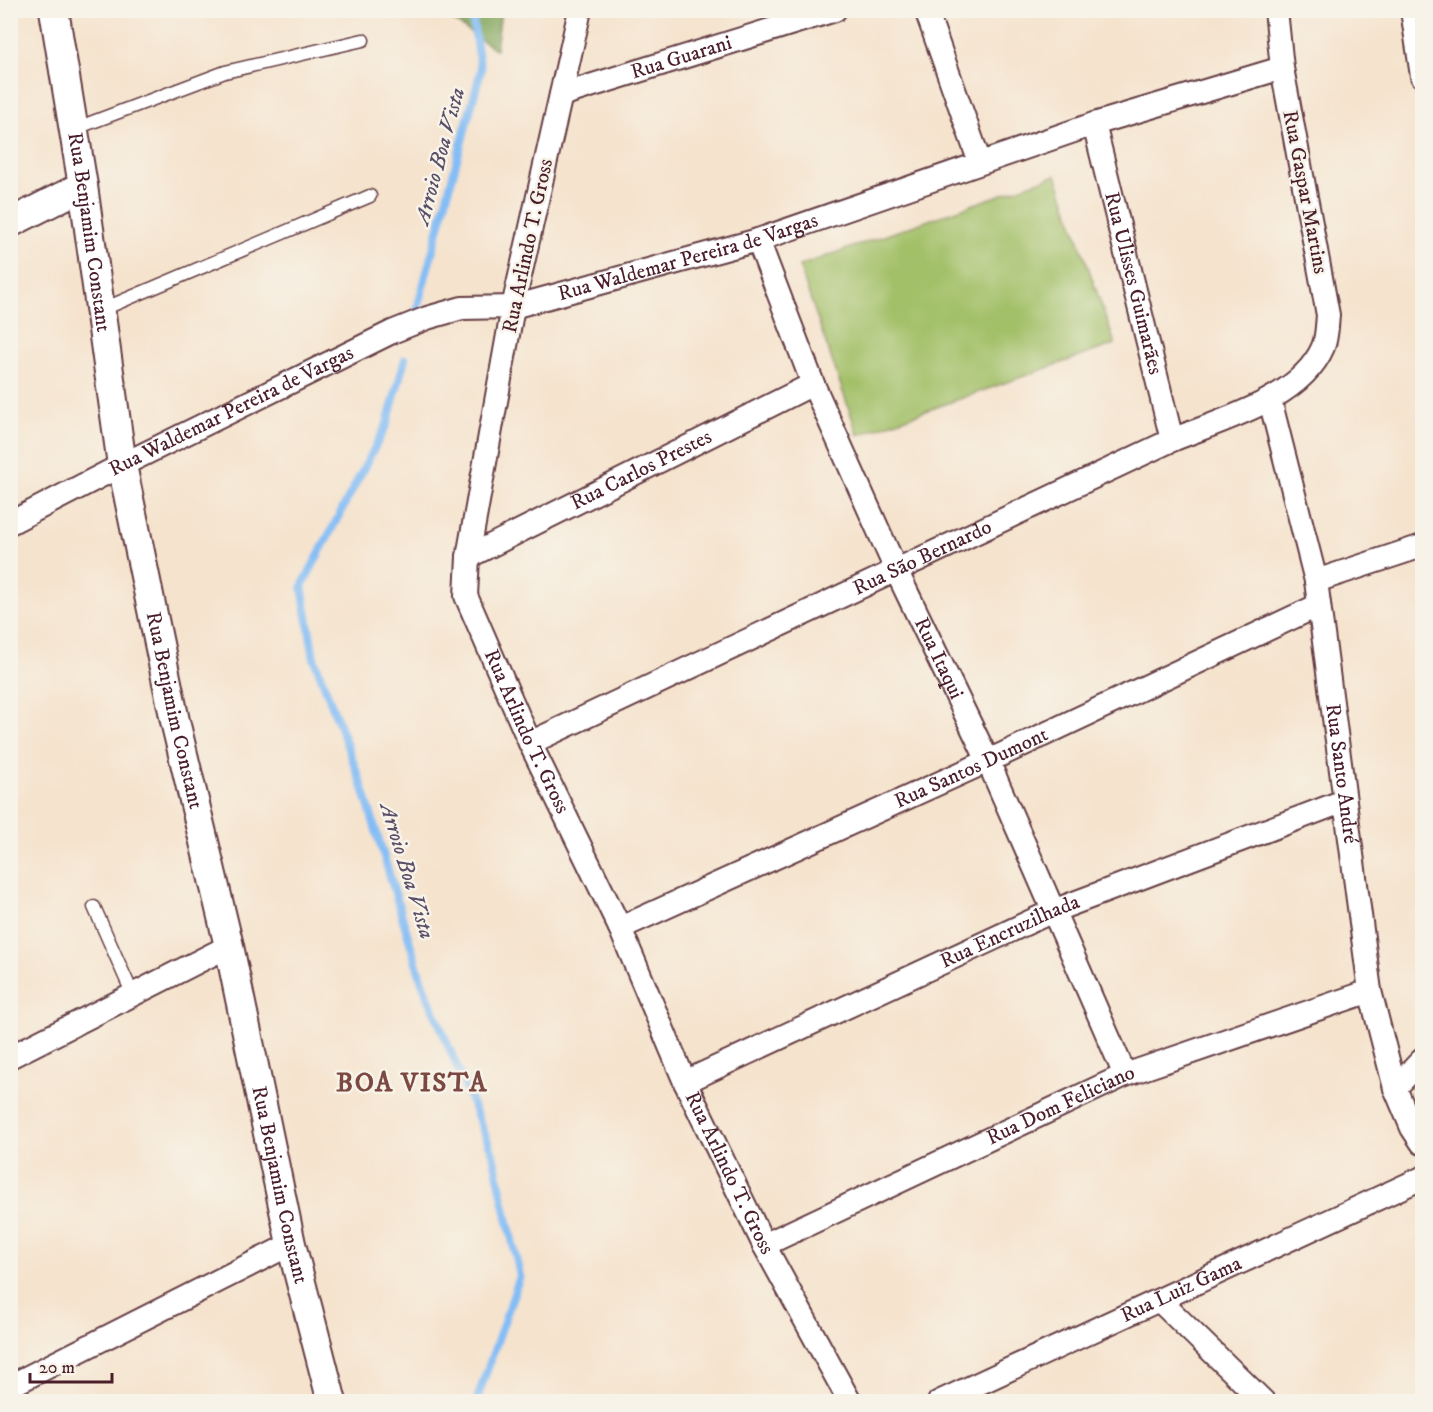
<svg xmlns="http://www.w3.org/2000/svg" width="1433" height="1412" font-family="'IM FELL DW Pica',serif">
<rect width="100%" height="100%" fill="#f7f3e8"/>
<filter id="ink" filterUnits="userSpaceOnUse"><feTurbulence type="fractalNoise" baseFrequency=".0167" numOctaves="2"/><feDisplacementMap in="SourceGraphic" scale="12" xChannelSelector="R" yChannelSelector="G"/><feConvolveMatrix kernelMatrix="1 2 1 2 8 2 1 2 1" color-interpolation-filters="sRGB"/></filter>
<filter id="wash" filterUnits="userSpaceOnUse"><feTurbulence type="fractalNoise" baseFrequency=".008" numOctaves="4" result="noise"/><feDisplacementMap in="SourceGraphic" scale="24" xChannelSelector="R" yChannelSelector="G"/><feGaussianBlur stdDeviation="1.35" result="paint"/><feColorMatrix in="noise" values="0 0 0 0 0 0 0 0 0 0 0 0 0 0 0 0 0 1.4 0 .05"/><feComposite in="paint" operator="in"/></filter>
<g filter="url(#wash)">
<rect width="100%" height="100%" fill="#f5e3cd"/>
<path fill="#a2c067" stroke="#767049" stroke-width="1.5" d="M1056,175L1115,344L858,435L799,266Z"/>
<path fill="#81a65c" stroke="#666244" stroke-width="1.5" d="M439,11H501L496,50Z"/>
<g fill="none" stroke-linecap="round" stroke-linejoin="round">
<path stroke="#84bdf5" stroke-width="8" d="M417,309L481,70L471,10
M405,359L387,424L302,586L314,658L363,788L422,982L493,1154L520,1276L476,1402"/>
</g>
</g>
<g filter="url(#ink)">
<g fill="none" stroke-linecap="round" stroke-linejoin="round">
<g stroke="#643c43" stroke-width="15">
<path id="service" d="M74,129L225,72L363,40
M101,310L370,196
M94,907L133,995"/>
</g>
<g stroke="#643c43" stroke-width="26">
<g id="minor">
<path id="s1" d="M580,10L513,307L468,557L466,596L530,743L620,928L685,1082L764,1245L850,1402"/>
<path d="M926,10L980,163"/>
<path d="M1412,10L1422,76"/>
<path id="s2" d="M561,95L835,10"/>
<path id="s3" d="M1094,124L1172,440"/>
<path id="s4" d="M758,240L813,384L897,572L988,761L1125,1075"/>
<path id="s5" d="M1270,400L1316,581L1370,991L1395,1088L1412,1128L1422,1143"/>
<path id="s6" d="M10,523L122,465L392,332L427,318L462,308L513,307L758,240L1094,124L1282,68"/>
<path id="s7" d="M468,557L813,384"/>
<path d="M1316,581L1422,546"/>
<path id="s8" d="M530,743L1172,440C1221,420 1301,399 1323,347C1327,338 1327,325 1328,315L1282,68L1276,10"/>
<path id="s9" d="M620,928L988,761L1319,605"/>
<path d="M10,1057L229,946"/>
<path id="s10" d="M685,1082L1053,911L1344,801"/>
<path d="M1395,1088L1422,1060"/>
<path id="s11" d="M764,1245L1125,1075L1370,991"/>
<path d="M1160,1301L1264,1402"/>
<path d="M10,1386L291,1244"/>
<path id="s12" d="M939,1402L1422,1178"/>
</g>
</g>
<g stroke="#643c43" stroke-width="32">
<g id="tertiary">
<path id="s13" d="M54,10L83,186L122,465L175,721L229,946L291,1244L332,1402"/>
<path d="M10,223L83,186"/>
</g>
</g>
<use href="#service" stroke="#fff" stroke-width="12"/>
<use href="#minor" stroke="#fff" stroke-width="22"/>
<use href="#tertiary" stroke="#fff" stroke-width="28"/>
</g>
</g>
<g text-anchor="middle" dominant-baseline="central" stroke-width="5" stroke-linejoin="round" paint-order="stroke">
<g font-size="21" fill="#4a1f2b" stroke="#f7f3e8">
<text stroke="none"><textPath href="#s2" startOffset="126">Rua Guarani</textPath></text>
<text transform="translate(1305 192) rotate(79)">Rua Gaspar Martins</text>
<text stroke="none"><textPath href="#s13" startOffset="225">Rua Benjamim Constant</textPath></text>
<text transform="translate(528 246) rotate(-78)">Rua Arlindo T. Gross</text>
<text stroke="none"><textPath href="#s6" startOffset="734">Rua Waldemar Pereira de Vargas</textPath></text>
<text stroke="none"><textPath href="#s3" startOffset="164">Rua Ulisses Guimarães</textPath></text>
<text stroke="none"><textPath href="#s6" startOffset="248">Rua Waldemar Pereira de Vargas</textPath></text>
<text stroke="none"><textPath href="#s7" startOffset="194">Rua Carlos Prestes</textPath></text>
<text stroke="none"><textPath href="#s8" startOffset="434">Rua São Bernardo</textPath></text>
<text stroke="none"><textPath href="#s4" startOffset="456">Rua Itaqui</textPath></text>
<text stroke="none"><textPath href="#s13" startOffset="711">Rua Benjamim Constant</textPath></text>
<text stroke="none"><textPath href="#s1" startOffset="746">Rua Arlindo T. Gross</textPath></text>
<text stroke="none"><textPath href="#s9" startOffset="386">Rua Santos Dumont</textPath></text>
<text stroke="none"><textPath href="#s5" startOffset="381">Rua Santo André</textPath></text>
<text stroke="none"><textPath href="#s10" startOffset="358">Rua Encruzilhada</textPath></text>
<text stroke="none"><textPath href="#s11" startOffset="328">Rua Dom Feliciano</textPath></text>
<text stroke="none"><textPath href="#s1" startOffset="1232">Rua Arlindo T. Gross</textPath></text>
<text stroke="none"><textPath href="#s13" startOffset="1197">Rua Benjamim Constant</textPath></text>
<text stroke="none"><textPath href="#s12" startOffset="267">Rua Luiz Gama</textPath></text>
</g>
<g font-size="22" font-style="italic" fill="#5b4e68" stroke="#f7f3e8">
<text transform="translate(440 156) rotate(-75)">Arroio Boa Vista</text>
<text transform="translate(407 871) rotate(73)">Arroio Boa Vista</text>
</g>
<g font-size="27" font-weight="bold" letter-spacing="1.5" fill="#7b4941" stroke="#f7f3e8">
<text x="412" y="1083">BOA VISTA</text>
</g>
</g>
<rect width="1433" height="1412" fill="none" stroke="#f7f3e8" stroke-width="36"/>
<path d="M30 1373v9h82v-9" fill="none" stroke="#4a1f2b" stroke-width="3"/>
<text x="39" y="1373" font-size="18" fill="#4a1f2b" stroke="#f7f3e8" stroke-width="4.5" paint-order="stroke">20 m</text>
</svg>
